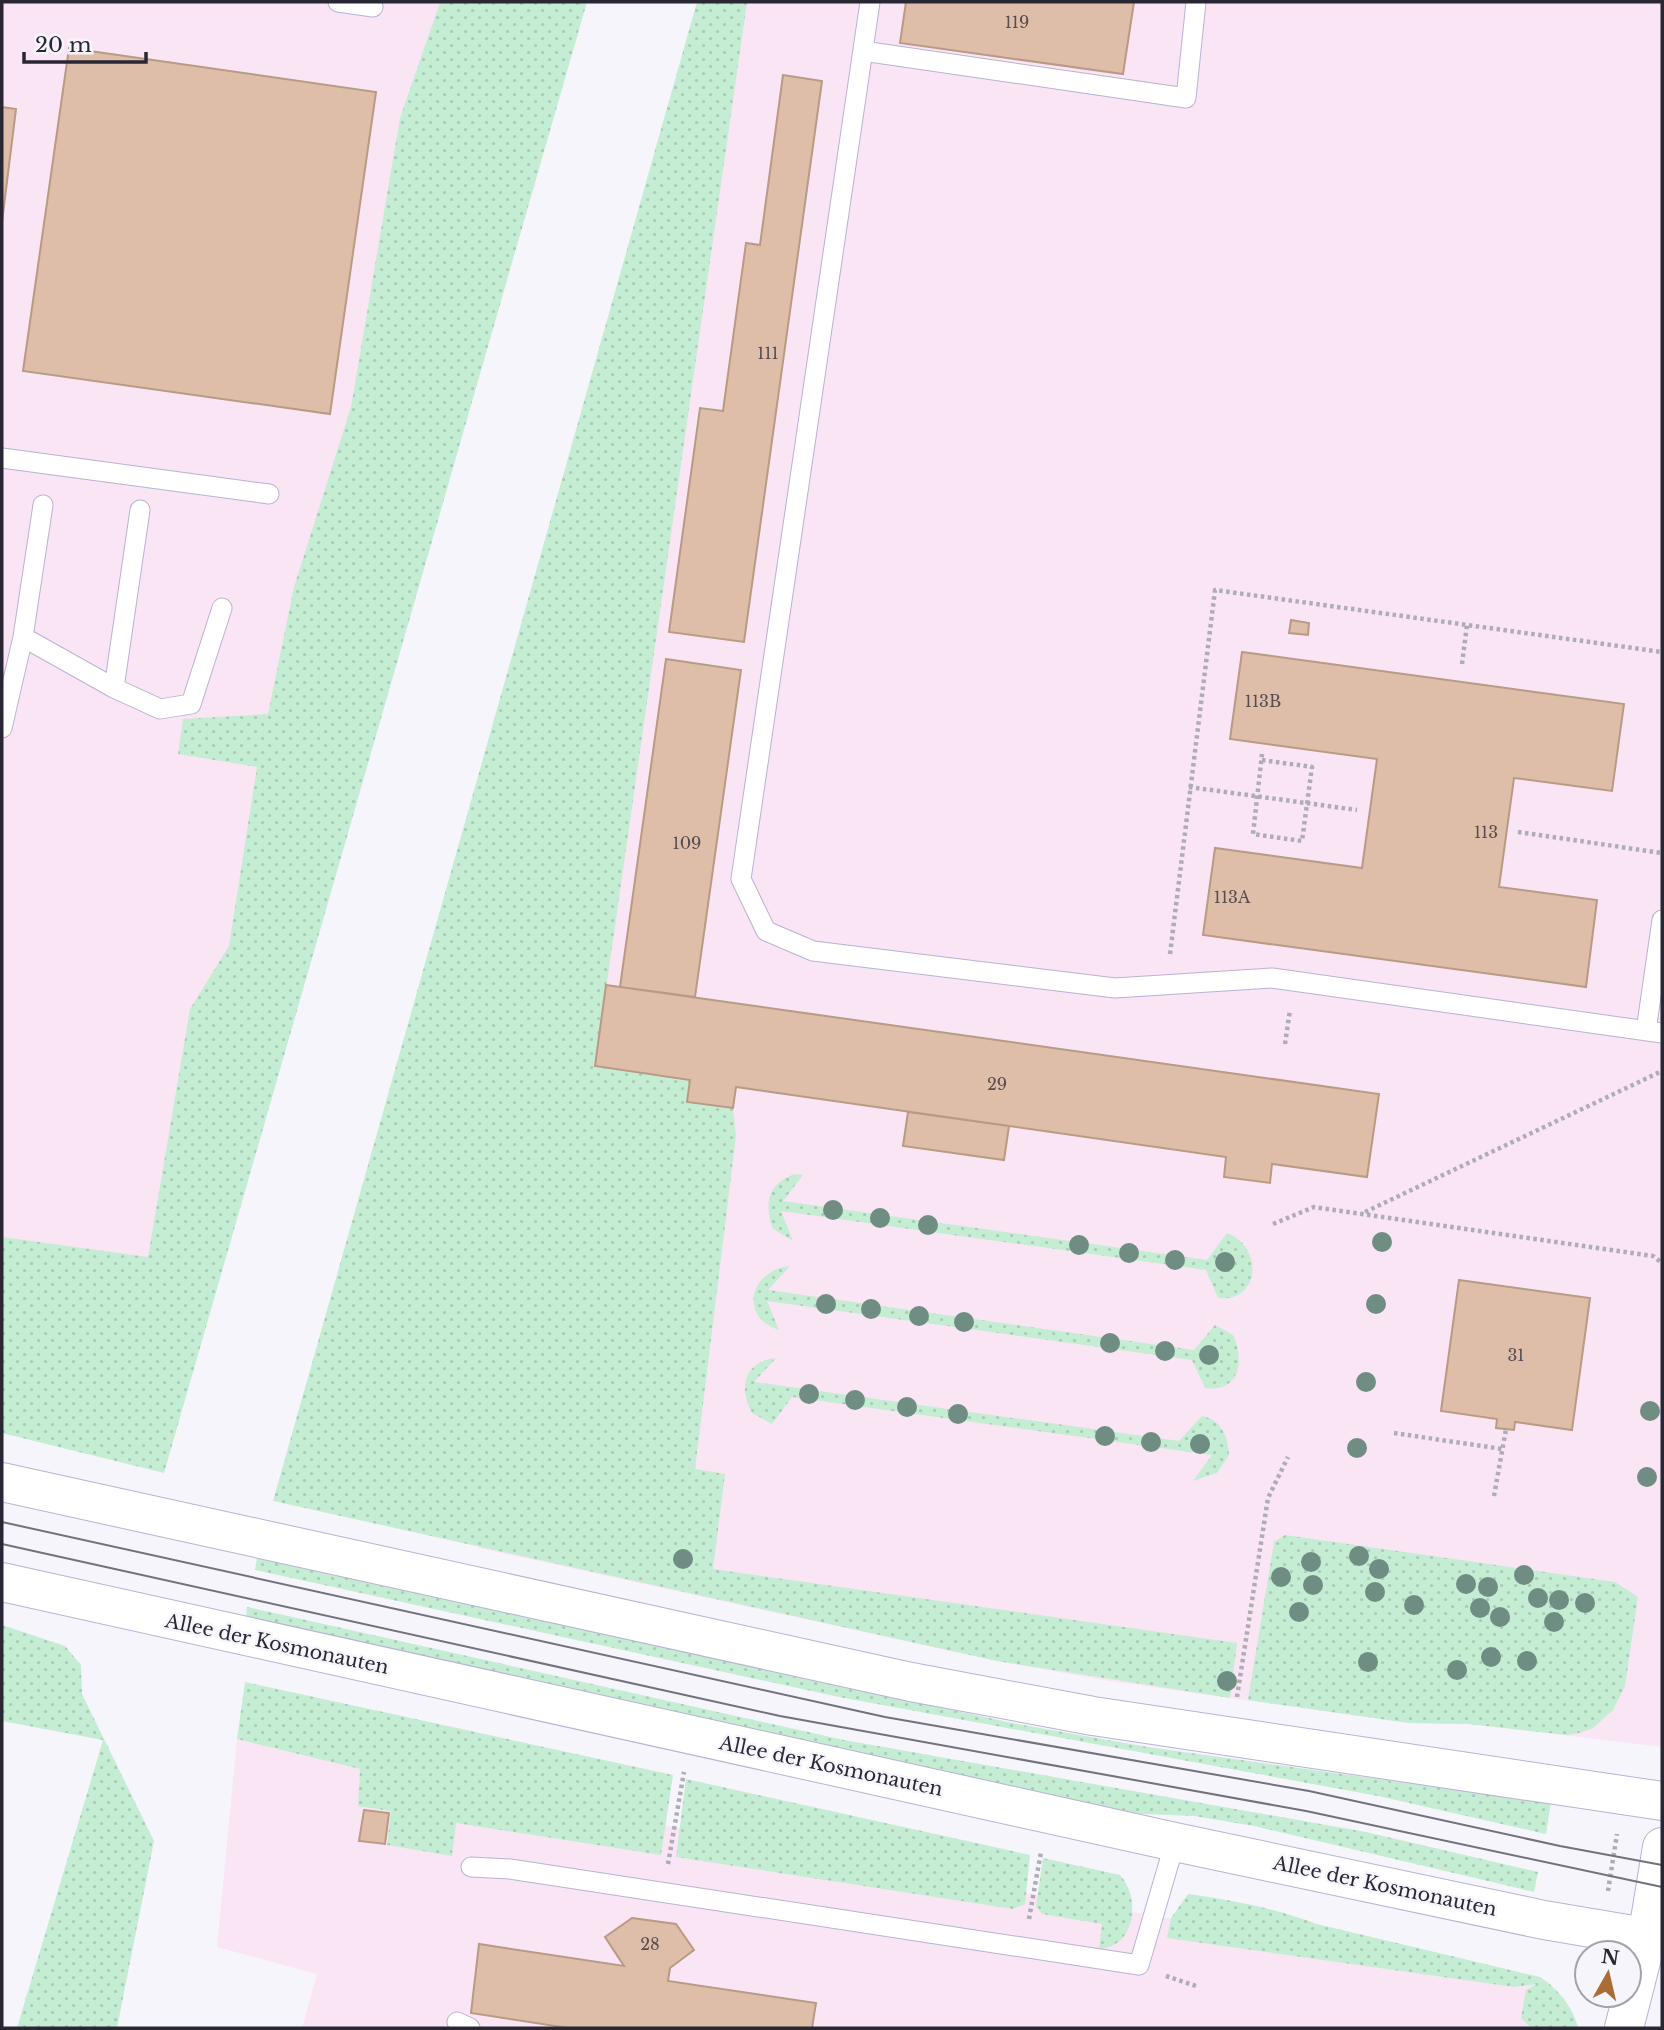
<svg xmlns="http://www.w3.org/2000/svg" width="1664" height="2030" font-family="'Libre Baskerville',serif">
<defs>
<pattern id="grass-dots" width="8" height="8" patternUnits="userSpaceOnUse" patternTransform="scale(1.75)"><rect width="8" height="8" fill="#c4edd4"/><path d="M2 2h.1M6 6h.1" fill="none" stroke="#a9cbb7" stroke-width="1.8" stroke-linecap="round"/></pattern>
</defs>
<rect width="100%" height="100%" fill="#f6f5fc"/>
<path fill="#fae5f4" d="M2,2H440L400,118L322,616L148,1257L2,1286Z
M728,2H1662V1747L1469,1724L1409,1723L1109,1681L997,1661L479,1548L712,56Z
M237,1739L360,1769L1109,1908L1536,1981L1532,2021L1539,2028H302L317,1974L217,1947Z"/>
<path fill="url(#grass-dots)" d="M440,2H587L164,1473L2,1433V1237L148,1257L190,1009L229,946L257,767L178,754L183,719L268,714L294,587L351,407L400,118Z
M697,2H747L595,1066L690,1080L687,1102L733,1108L736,1136L695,1469L725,1474L713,1569L1237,1643L1230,1698L997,1661L273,1501Z
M794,1174L803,1175L783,1201L1207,1260L1227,1233C1265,1248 1259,1303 1218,1298L1206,1270L781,1211L793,1241L772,1228C765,1202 767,1185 794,1174Z
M790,1266L768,1290L1194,1350L1215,1325L1233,1335C1245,1359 1240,1393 1205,1388L1192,1360L767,1301L779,1330C738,1317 750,1270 790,1266Z
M776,1358L754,1382L1179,1441L1202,1416C1222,1420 1228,1437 1229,1455L1217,1473L1193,1481L1212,1455L792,1397L772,1424L752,1413C738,1388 744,1361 776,1358Z
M1285,1535L1615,1582L1638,1597L1625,1686L1613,1710L1593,1728L1579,1733L1567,1735L1469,1724L1409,1723L1248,1700L1274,1542Z
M257,1558L1012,1723L1148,1747L1551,1803L1546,1834L1378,1796L839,1697L255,1570Z
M247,1607L844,1740L1366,1832L1538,1872L1534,1892L1254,1826L1194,1816L1120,1813L246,1619Z
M2,1625L65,1646L81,1665L82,1694L154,1841L117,2028H17L103,1740L2,1721Z
M245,1682L673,1775L661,1855L456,1823L452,1856L387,1845L391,1811L358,1806L360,1769L237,1739Z
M686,1779L1030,1855L1025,1904L1013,1909L676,1857Z
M1043,1858L1120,1875C1141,1898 1136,1947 1099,1949L1102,1924L1042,1914L1036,1906Z
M1188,1894C1232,1900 1275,1908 1317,1924L1540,1977C1557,1988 1574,2008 1578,2028H1531L1521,2018L1526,1990L1537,1984L1514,1987L1167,1938L1171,1918Z"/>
<path fill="#debea8" stroke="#b99a85" stroke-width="2" d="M906,2H1134L1123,74L900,43Z
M69,48L376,92L330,414L23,371Z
M783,75L822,81L744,642L669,632L700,408L723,411L746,243L760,245Z
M2,107L16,109L2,222Z
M1291,620L1309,623L1308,635L1289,633Z
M1242,652L1624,704L1612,791L1514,778L1499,887L1597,900L1586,987L1203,935L1215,848L1362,868L1377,759L1230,739Z
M666,659L741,670L695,997L620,987Z
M606,985L1379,1094L1367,1177L1272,1164L1270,1183L1224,1177L1226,1157L736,1087L733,1108L687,1102L690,1080L595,1066Z
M908,1112L1009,1126L1004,1160L903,1146Z
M1459,1280L1590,1298L1572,1430L1515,1422L1514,1430L1496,1428L1497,1419L1441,1411Z
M364,1810L389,1813L385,1844L359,1841Z
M632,1918L676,1924L694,1950L670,1968L668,1981L816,2003L812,2028H568L471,2013L479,1944L624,1966L605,1937Z"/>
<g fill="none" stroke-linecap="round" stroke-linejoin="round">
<g stroke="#b8b2d4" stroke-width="21">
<path id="service" d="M338,2L373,7
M870,2L741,879L766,931L813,951L1115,988L1272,978L1662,1033
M863,51L1186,98L1196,2
M2,458L269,494
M23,637L114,688L140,510
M114,688L160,709L191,704L222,608
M2,728L23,637L43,505
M1646,1031L1662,920
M471,1867L510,1869L1139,1965L1175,1842
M457,2022L470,2028"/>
</g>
<g stroke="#b8b2d4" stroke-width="40">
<path id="minor" d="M1624,2028L1647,1938L1662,1847"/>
</g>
<g stroke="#b8b2d4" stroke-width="40">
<path id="secondary" d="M2,1482L911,1682L1093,1716L1662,1801
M2,1582L1175,1842L1544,1920L1662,1940"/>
</g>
<path stroke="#aeadb6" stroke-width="4.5" stroke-dasharray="3.5 3.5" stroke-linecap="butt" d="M1462,664L1467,625
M1262,760L1312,767L1302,841L1253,834L1262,754
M1189,787L1357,810
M1518,832L1662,853
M1170,954L1215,590L1662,652
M1285,1044L1290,1010
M1365,1212L1662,1071
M1273,1224L1314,1207L1653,1256L1662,1263
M1394,1433L1502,1449
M1494,1496L1506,1429
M1237,1697L1268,1498L1288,1457
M668,1864L684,1772
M1608,1891L1617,1834
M1029,1919L1041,1852
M1166,1976L1196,1986"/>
<use href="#service" stroke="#fff" stroke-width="19"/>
<use href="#minor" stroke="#fff" stroke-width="38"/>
<use href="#secondary" stroke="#fff" stroke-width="38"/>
<path stroke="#73717c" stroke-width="2" d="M2,1522L885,1717L1309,1791L1560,1846L1662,1865
M2,1544L780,1716L1306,1811L1662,1887"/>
</g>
<g fill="#6f8d82">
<circle cx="833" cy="1210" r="10"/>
<circle cx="880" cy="1218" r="10"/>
<circle cx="928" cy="1225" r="10"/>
<circle cx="1382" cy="1242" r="10"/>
<circle cx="1079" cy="1245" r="10"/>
<circle cx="1129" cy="1253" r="10"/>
<circle cx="1175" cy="1260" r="10"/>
<circle cx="1225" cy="1262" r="10"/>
<circle cx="826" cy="1304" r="10"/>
<circle cx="1376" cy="1304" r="10"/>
<circle cx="871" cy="1309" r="10"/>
<circle cx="919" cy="1316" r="10"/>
<circle cx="964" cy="1322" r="10"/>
<circle cx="1110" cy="1343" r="10"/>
<circle cx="1165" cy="1351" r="10"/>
<circle cx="1209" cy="1355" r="10"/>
<circle cx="1366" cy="1382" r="10"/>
<circle cx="809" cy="1394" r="10"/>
<circle cx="855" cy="1400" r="10"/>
<circle cx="907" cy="1407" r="10"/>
<circle cx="1650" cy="1411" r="10"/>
<circle cx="958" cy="1414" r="10"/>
<circle cx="1105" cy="1436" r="10"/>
<circle cx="1151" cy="1442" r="10"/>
<circle cx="1200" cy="1444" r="10"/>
<circle cx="1357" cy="1448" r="10"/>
<circle cx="1647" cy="1477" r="10"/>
<circle cx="1359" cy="1556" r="10"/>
<circle cx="683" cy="1559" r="10"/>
<circle cx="1311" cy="1562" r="10"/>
<circle cx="1379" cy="1569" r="10"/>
<circle cx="1524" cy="1575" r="10"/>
<circle cx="1281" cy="1577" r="10"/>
<circle cx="1466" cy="1584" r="10"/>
<circle cx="1313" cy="1585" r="10"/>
<circle cx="1488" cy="1587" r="10"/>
<circle cx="1375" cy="1592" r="10"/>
<circle cx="1538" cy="1598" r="10"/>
<circle cx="1559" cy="1600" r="10"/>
<circle cx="1585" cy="1603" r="10"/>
<circle cx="1414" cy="1605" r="10"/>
<circle cx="1480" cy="1608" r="10"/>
<circle cx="1299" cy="1612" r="10"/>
<circle cx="1500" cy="1617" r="10"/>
<circle cx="1554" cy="1622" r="10"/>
<circle cx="1491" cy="1657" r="10"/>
<circle cx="1527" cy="1661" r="10"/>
<circle cx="1368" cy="1662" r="10"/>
<circle cx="1457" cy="1670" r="10"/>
<circle cx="1227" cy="1681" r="10"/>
</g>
<g text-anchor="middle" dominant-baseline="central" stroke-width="5" stroke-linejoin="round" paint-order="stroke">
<g font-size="16" fill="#574d51">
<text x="1017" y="22">119</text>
<text x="768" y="353">111</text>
<text x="1263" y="701">113B</text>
<text x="1486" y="832">113</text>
<text x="687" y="843">109</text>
<text x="1232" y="897">113A</text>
<text x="997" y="1084">29</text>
<text x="1516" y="1355">31</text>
<text x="650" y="1944">28</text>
</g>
<g font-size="19" fill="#2a2734" stroke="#f6f5fc">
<text transform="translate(277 1644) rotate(12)">Allee der Kosmonauten</text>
<text transform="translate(831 1766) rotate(12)">Allee der Kosmonauten</text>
<text transform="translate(1385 1886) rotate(12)">Allee der Kosmonauten</text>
</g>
</g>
<rect width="1664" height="2030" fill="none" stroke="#2a2734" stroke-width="7"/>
<g transform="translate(1608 1974) rotate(8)"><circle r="33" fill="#f6f5fc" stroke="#a4a3ac" stroke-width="2"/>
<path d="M0-5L12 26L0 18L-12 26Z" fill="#ac6c35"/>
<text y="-10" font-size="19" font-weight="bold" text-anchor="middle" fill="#2a2734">N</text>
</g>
<path d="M24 52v10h122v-10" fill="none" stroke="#2a2734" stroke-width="3.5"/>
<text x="35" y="52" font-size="21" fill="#2a2734" stroke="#f6f5fc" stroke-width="5" paint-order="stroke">20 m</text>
</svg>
